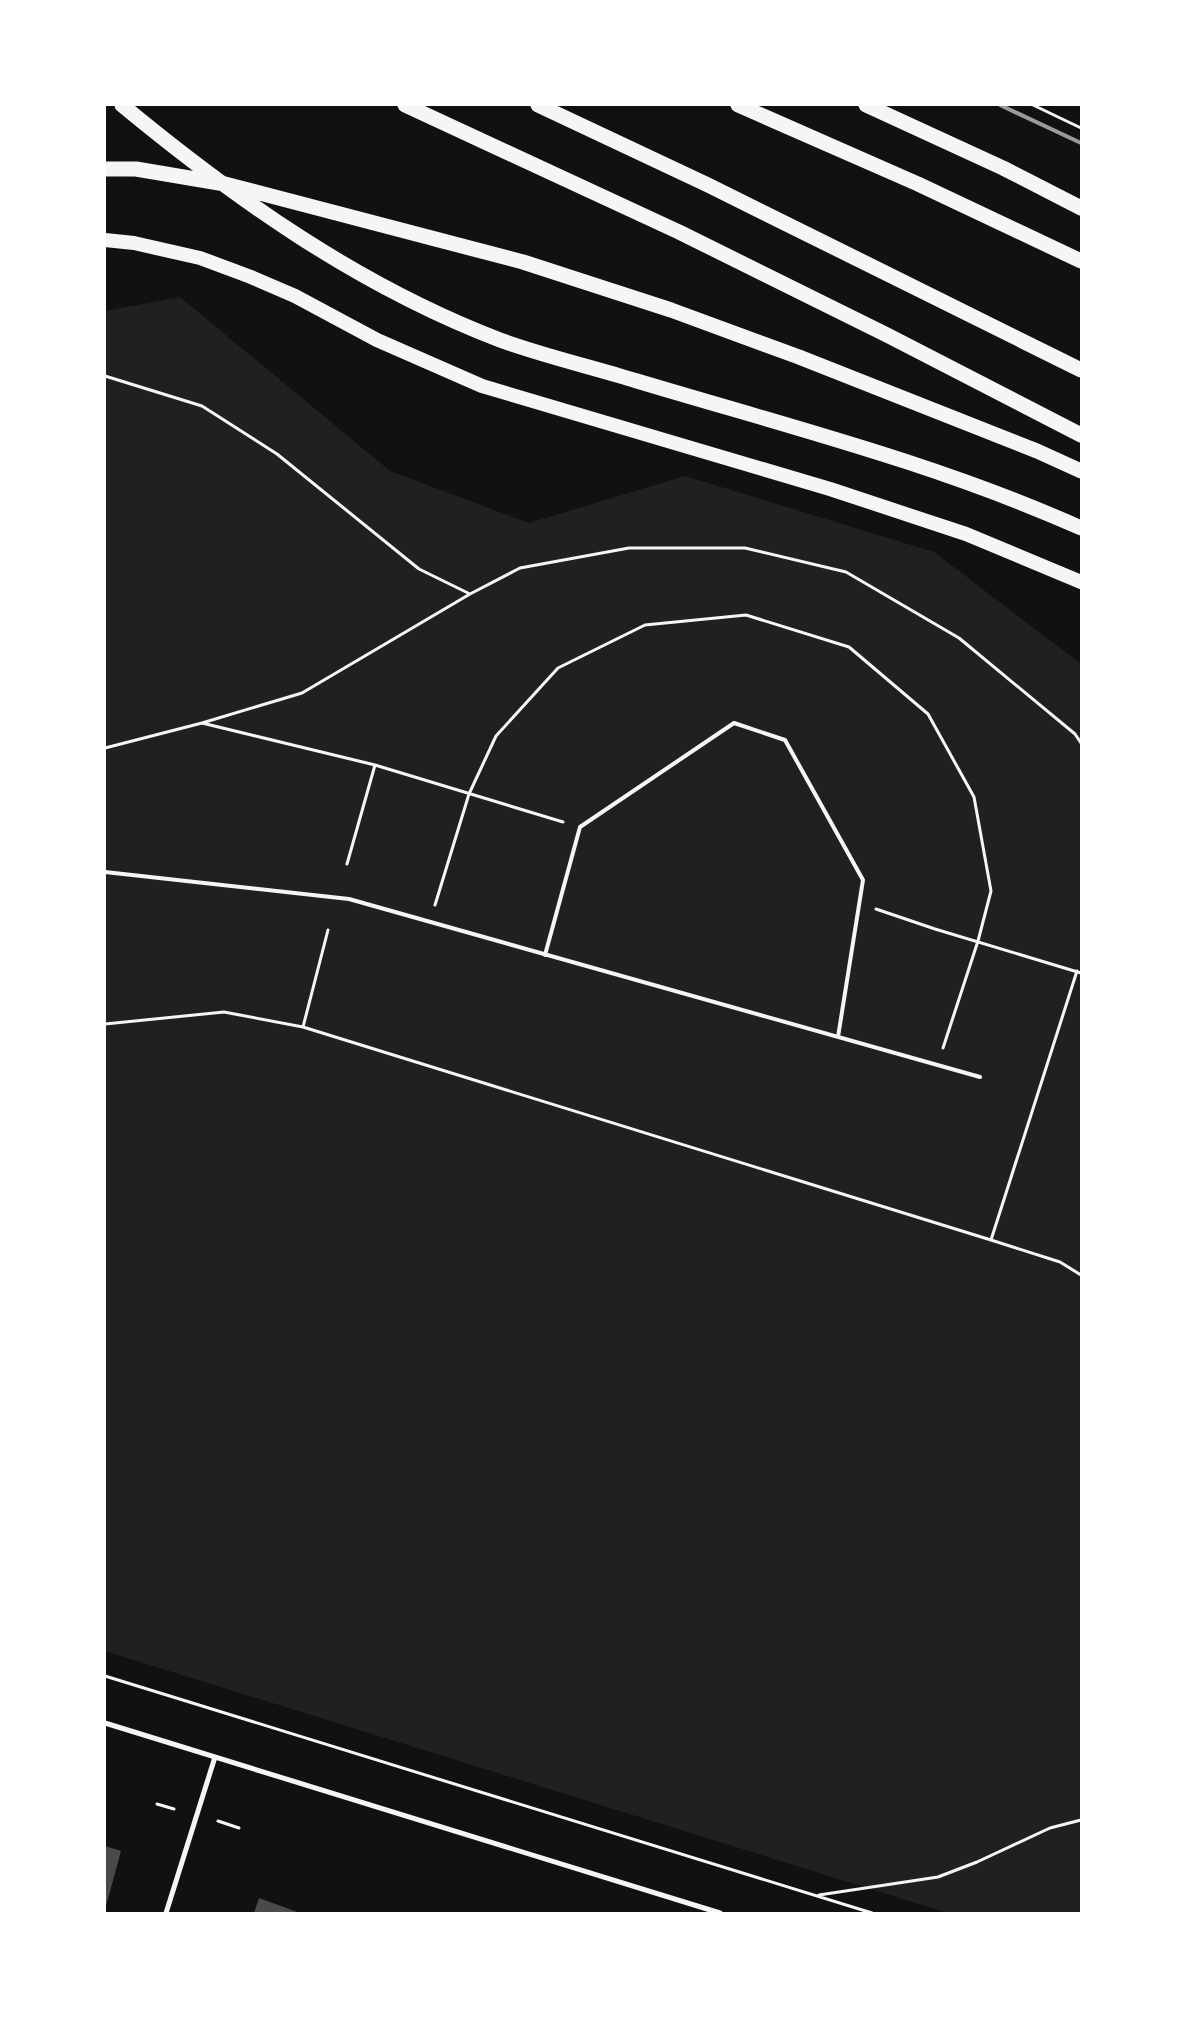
<svg xmlns="http://www.w3.org/2000/svg" width="1186" height="2018" font-family="'Open Sans',sans-serif">
<rect width="100%" height="100%" fill="#111"/>
<path fill="#202020" d="M180,297L390,471L529,523L685,476L934,552L1081,664V1913H948L105,1651V311Z"/>
<path fill="#4a4a4a" d="M105,1846L121,1851L106,1906H105Z
M259,1898L300,1913H254Z"/>
<g fill="none" stroke-linecap="round" stroke-linejoin="round">
<path stroke="#f5f5f5" stroke-width="3" d="M1033,105L1081,128
M105,376L202,406L277,454L419,569L470,594
M202,723L375,765L563,822
M105,748L202,723L302,693L470,594L520,568L629,548H745L846,572L959,638L1075,734L1081,743
M347,864L375,765
M435,905L469,794L496,736L558,668L645,625L746,615L849,647L928,714L974,797L991,891L978,941L943,1048
M876,909L935,929L1081,973
M105,1024L224,1012L303,1027L991,1240L1060,1262L1081,1275
M303,1027L328,930
M991,1240L1077,971
M105,1676L872,1913
M157,1804L174,1809
M218,1821L239,1828
M819,1895L938,1877L977,1862L1050,1828L1081,1820"/>
<path stroke="#f5f5f5" stroke-width="4" d="M105,872L349,899L980,1077
M545,955L580,827L734,723L785,740L863,880L838,1037"/>
<path stroke="#f5f5f5" stroke-width="5" d="M105,1723L720,1913
M166,1913L215,1757"/>
<path stroke="#f5f5f5" stroke-width="14" d="M105,240L134,243L200,258L251,277L295,296L377,340L482,386L830,489L966,534L1081,582"/>
<path stroke="#f5f5f5" stroke-width="15" d="M122,105C237,200 359,286 500,340C544,356 592,367 637,381C787,426 938,464 1081,528
M405,105L679,232L887,335L1081,435
M538,105L708,185L1081,370
M738,105L918,184L1081,261
M866,105L1003,168L1081,208
M105,169H136L225,184L523,262L671,310L799,357L1037,451L1081,471"/>
<path stroke="#9a9a9a" stroke-width="4" d="M1000,105L1081,143"/>
</g>
<rect width="1186" height="2018" fill="none" stroke="#ffffff" stroke-width="212"/>
</svg>
